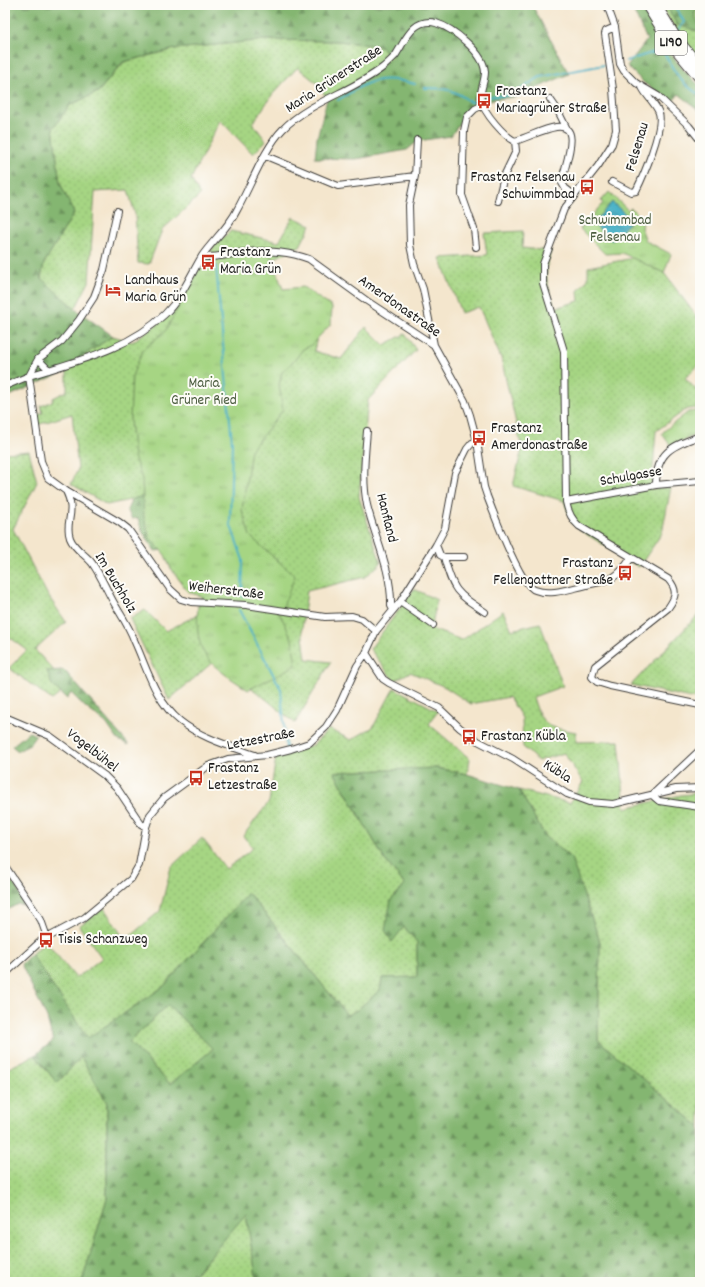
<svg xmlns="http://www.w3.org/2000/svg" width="705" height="1287" font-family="Dekko,sans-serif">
<defs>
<pattern id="grass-dots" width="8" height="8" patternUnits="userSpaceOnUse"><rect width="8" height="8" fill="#a6d583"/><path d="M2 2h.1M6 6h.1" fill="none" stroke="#8eb671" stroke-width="1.8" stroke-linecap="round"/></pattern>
<pattern id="forest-firs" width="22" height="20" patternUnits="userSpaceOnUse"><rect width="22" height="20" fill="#84b671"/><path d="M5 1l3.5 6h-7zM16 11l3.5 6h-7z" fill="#6b935c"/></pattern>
<pattern id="park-tufts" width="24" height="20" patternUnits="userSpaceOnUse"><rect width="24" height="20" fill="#a6d583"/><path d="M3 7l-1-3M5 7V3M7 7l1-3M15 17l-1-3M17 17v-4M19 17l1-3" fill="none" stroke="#8eb671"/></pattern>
<pattern id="water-waves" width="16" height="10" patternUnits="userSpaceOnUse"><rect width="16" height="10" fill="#47b0c6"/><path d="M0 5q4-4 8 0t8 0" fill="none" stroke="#3a8ea0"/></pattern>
</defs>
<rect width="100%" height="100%" fill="#fdfcf7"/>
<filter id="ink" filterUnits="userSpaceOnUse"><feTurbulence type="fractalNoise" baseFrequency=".025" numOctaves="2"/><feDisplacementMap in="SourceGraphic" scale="8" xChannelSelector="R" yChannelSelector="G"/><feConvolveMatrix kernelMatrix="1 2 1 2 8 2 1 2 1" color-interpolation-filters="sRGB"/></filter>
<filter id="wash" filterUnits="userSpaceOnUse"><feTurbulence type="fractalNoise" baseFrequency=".012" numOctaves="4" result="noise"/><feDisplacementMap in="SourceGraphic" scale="16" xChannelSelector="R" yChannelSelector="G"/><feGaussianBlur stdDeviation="0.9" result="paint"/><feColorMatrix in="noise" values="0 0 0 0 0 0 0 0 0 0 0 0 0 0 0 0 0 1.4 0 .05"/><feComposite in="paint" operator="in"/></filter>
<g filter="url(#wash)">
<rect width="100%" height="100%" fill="#f4e6cd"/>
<path fill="url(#grass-dots)" stroke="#617850" d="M660,5H666L677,25L688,27L694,31L700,28C696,20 691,14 699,7L698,5H700V61L687,46Z
M265,40L338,41L378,46L394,57L381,69L327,99L318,84L298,68L296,69L272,95L253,123L266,141L253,154L220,120L191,179L200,195L162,230L149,264L138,263L135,214L128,190L95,192L89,282L75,309L41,279L44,263L74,213L60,183L53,128L70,105L98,92L124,62L175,49Z
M293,217L311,225L300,246L271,260L274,293L323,310L314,351L341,359L366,327L384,345L405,334L416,350L368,400L359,497L381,563L365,577L307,591L302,629L306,659L331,662L295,723L262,696L214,661L169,700L130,619L145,610L166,631L197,615L203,591L139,498L107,505L71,484L78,469L72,414L37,425L36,415L43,413L41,406L53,401V398L67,391V366L113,336L132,342L171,314L215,245L231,231L279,242Z
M523,231L522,248L551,251C543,278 547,281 555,308L579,301L578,291L588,279V267L633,258L664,273L700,321V364L685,378L700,394V408L687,409L656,431L652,481L653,489L671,487L662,533L639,567L583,532L572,523L564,501L513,486L522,449L501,358L479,307L461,313L440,258L487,255L484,233Z
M29,451L37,482L13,529L47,594L66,622L35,650L69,687L52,700L9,668L27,650L5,634V453Z
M414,589L437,600L431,629L462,640L503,611L512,630L540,623L563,686L533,697C542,727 547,727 576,732V742L619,741L625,808L681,795L700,793V833L693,839L700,845V1127L598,1040L600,942L571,859L545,836L519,790L570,803L583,782L564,753L538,761L523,747L522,718L509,697L471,704L445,687L410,672L394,681L370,649Z
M699,614L700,700L631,685Z
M394,688L438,711L429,724L470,759L467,774L436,768L334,772L385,860L405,885L391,900L404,927L417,942V977L382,978L380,990L357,1010L347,1015L249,894L163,987L88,1038L31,954L46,942L76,978L102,958L79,926L104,908L125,940L160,911L171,867L202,838L226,869L253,848L243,836L269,802L276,757L313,745L329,729L351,740L373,727Z
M168,1005L214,1050L170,1084L129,1042Z
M35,1055L57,1083L81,1057L107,1103V1198L82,1282H5V1070Z
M246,1213L257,1282H196L192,1278Z"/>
<path fill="url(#forest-firs)" stroke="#506946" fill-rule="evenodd" d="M5,5H532L569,74L516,97L494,99L470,107L451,136L418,141L407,150L356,159L315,158L317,138L327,99L369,76L394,56L378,46L338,41L265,40L175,49L123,62L98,92L70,105L53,128L60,183L74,213L44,263L41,278L75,309L113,336L67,366L66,371L5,398V401Z
M636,5H640C657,35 674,63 700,86V111L679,94L672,102L644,83L627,66L647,40L634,12L638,10Z
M666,5H698L699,7L694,13L700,28L698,31L677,25Z
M148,495L163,550L155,551L142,531L138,518L132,519L127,510L132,499Z
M64,670L129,745L118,740L106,723L85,707L71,693L67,699L52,685L47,671Z
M29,732L36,735L29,745L18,751L12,746Z
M436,768L467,774L519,790L545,836L571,858L600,942L598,1040L700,1127V1282H257L246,1214L192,1277L196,1282H82L107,1198V1103L81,1057L57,1083L35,1055L53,1041L47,1018L21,964L31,954L88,1038L163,987L248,893L347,1015L357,1010L380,990L382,978L417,977V942L404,927L392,942L385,930L391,900L405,885L385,860L334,772ZM168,1005L213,1049L170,1084L129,1042Z
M6,882L14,884L19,892L23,905L18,904L5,911V895L8,893Z"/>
<path fill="url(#park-tufts)" stroke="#617850" d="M609,192L628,210L631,208L643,220L642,230L646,241L671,254L664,273L622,253L605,254L580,229L603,203L601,201Z
M270,254L283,289L303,287L332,307L331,324L310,346L303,349L294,361L282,372L279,385L283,410L251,450L242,510L250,536L295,576L282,609L279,612L292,639L296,665L248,690C208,663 194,657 198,605L204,597L188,592L170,567L165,555L150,538L144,517L142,479L134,457L130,420L132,376L143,350L166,330L201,265L206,262L239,255Z
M697,411L700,413V433L671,446L662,434L664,431L688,412Z"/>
<path fill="url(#water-waves)" stroke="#326671" d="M612,202L632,220L612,241L593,223Z"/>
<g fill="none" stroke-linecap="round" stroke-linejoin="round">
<path stroke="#47b0c6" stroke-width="2" d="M675,5L684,22L677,32
M666,48L664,53C676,73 679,82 700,95
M626,61L664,49
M424,88C445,88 454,89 470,102H475
M485,97L512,95L540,77L604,65
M338,100C370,81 377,74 415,84
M216,266L232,443L230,523L243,560L242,596
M239,610L281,689L286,748"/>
</g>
</g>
<g filter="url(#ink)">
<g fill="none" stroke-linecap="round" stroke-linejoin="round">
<g stroke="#3c3a37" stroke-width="8">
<path id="street" d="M607,5L615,27L620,64L624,71L636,83L658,96L689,126L700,140
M615,27L606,31L605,34L613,89L616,130L612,144L598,166L564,209L543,264V283L564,351L566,502C568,512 571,519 579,526L668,579C678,590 676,597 668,608L595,666L592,677L597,682L610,686L700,705
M550,99L557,109L567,129
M417,140L415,176L409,205L410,245L414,264L423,289L434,345
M266,156L338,186L415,176
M612,182L631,192L636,191C643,177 664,128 659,113C656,104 646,96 642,87
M498,201L504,176L516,151L515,141
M476,247L474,229L462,195L464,131L467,117L475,109L483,105
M202,257C218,258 232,253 248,252C267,250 291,252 309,259L367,301L434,345L465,401L470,415L477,441L484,487L487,496C494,514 520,585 535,590C550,596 569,589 583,586C609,580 616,581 631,558
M38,359L49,370
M29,376C76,361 128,350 165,314C182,297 190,276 202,256C213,240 229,227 237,210C250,187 265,147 283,129C311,101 351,92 382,68C386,65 391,60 395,56C405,41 413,17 436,23C453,28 484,53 485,72C485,82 479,91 481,100C484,113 504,136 515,141C529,137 543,129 556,127C585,123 562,170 562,183L565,188L574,195
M29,376L38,359L62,341L79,320L94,297L104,270L117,211
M5,386L29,376L41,461L48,478L66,491L119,522L128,529L170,589L181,599L191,602L246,605L325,617L352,616L362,619L376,631
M367,431C365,456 362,480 367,505C375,538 392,571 391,606L393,610
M656,485C656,452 672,446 700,436
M66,491C77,513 64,522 70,538C74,549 85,554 92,563C102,577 108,594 117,608C123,618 130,629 134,640C147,668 155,701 180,721C201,738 230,746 255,755
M566,502L656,485L700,481
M436,545L440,555L444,557C453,591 456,593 485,612
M444,557H464
M400,602L433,625
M366,653L383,679L389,683L439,708L460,728L478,741L513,759L567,794L589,802L613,804L676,789L700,788
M5,717L50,736L105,776L117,788L141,824L146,827
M652,795L700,750
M652,795L659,801L700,807
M5,866L41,920L47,937
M5,974L41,941L84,918L131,879L139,865L146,827L150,815L164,798L208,766L228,759L267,755L291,749L309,743L326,727L337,710L357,666L366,653L376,631L400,602L436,545L445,528L455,473L467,449L472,443L477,441"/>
</g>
<g stroke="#3c3a37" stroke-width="12">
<path id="primary" d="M647,5L670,42L700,78
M656,5L676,38L700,67"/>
</g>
<use href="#street" stroke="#fff" stroke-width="6"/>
<use href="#primary" stroke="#fff" stroke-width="10"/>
</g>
</g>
<defs>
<g id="bus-bare" transform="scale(1.2)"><path d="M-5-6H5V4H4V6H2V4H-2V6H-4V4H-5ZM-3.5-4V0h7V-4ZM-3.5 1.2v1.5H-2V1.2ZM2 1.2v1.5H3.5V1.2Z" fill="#c8321e" stroke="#fdfcf7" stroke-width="2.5" paint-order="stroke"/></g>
<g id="hotel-bare" transform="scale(1.2)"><path d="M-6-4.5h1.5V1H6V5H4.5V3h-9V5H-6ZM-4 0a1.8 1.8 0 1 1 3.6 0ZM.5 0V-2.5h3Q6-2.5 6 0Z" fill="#c8321e" stroke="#fdfcf7" stroke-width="2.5" paint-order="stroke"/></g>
</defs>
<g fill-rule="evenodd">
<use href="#bus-bare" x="484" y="101"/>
<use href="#bus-bare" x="587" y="187"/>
<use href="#bus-bare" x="208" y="262"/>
<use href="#hotel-bare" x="113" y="290"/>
<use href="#bus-bare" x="479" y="438"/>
<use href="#bus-bare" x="625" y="573"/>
<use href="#bus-bare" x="469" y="737"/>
<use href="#bus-bare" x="196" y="778"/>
<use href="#bus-bare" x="46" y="940"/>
</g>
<g text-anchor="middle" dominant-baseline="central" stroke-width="4" stroke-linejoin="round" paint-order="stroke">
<rect fill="#fdfcf7" stroke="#605f5e" stroke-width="1" x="655" y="31" width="32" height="24" rx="3"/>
<g font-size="14" font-weight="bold" fill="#1c1c1c">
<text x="671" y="43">L190</text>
</g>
<g font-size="15" fill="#1c1c1c" stroke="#fdfcf7">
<text transform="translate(334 80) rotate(-33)">Maria Grünerstraße</text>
<text transform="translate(638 147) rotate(-73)">Felsenau</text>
<text transform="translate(399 307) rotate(35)">Amerdonastraße</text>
<text transform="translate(631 477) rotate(-10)">Schulgasse</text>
<text transform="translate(386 518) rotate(76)">Hanfland</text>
<text transform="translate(115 583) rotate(59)">Im Buchholz</text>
<text transform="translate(226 591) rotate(7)">Weiherstraße</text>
<text transform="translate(261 740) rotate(-11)">Letzestraße</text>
<text transform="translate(92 751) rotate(38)">Vogelbühel</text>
<text transform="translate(557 772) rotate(33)">Kübla</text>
</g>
<g font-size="15" fill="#1c1c1c" stroke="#fdfcf7" text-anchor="start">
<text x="496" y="92">Frastanz<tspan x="496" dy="17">Mariagrüner Straße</tspan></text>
<text x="575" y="178" text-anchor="end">Frastanz Felsenau<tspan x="575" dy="17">Schwimmbad</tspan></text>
<text x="220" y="253">Frastanz<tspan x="220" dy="17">Maria Grün</tspan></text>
<text x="125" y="281">Landhaus<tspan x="125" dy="17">Maria Grün</tspan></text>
<text x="491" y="429">Frastanz<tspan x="491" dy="17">Amerdonastraße</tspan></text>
<text x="613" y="564" text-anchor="end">Frastanz<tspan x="613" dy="17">Fellengattner Straße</tspan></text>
<text x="481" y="737">Frastanz Kübla</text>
<text x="208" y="769">Frastanz<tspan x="208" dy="17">Letzestraße</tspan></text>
<text x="58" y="940">Tisis Schanzweg</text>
</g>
<g font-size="15" fill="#4c5d40" stroke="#fdfcf7">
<text x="615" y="221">Schwimmbad<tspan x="615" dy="17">Felsenau</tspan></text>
<text x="204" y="384">Maria<tspan x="204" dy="17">Grüner Ried</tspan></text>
</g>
</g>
<rect width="705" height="1287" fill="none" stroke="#fdfcf7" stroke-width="20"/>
</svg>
